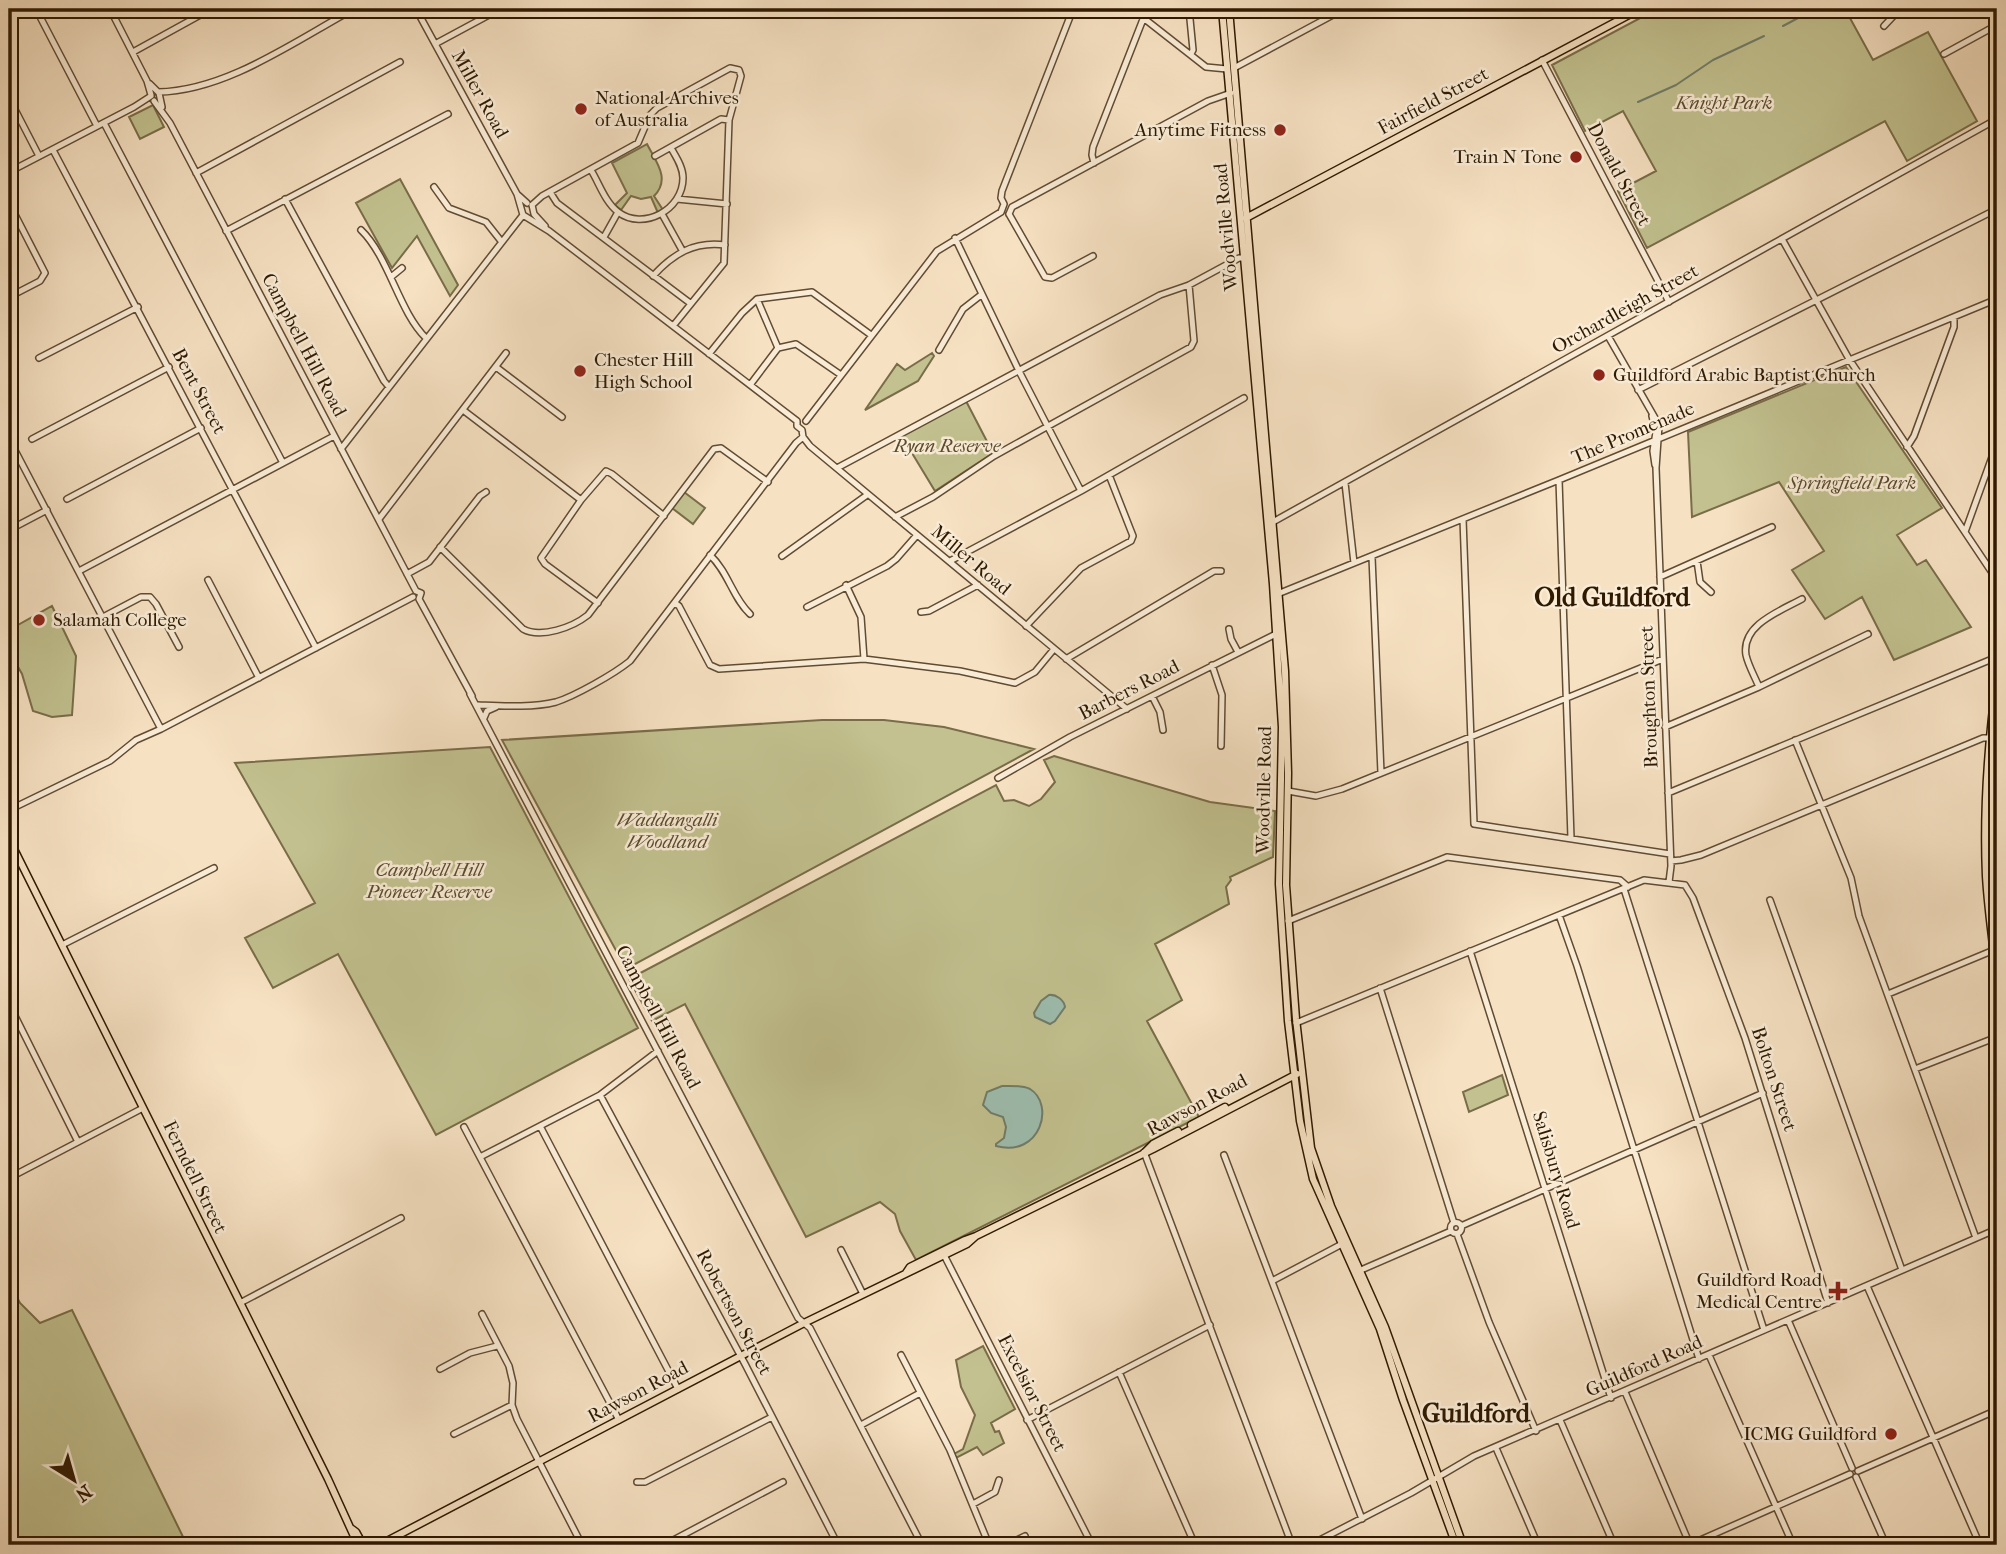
<svg xmlns="http://www.w3.org/2000/svg" width="2006" height="1554" font-family="'IM FELL French Canon',serif">
<rect width="100%" height="100%" fill="#f6e1c2"/>
<filter id="stains"><feTurbulence type="fractalNoise" baseFrequency=".00286" numOctaves="4"/><feColorMatrix values="0 0 0 0 .2 0 0 0 0 .09 0 0 0 0 .02 0 0 0 .5 -.17"/></filter>
<radialGradient id="worn" r=".72"><stop offset=".6" stop-color="#630" stop-opacity="0"/><stop offset="1" stop-color="#630" stop-opacity=".3"/></radialGradient>
<path fill="#c2c18f" stroke="#786d48" stroke-width="2" d="M1657,9H1845L1873,60L1928,32L1977,121L1907,161L1885,121L1647,248L1618,191L1656,171L1623,111L1585,131L1552,65Z
M153,105L164,127L140,139L129,117Z
M647,144C656,162 671,179 654,196L663,210L658,213L651,197L641,199L631,196L621,210L615,205L627,193L612,163Z
M400,179L458,285L450,296L417,236L392,268L356,203Z
M932,353L934,356L918,381L865,410L897,364L905,370Z
M1846,367L1942,508L1897,535L1917,565L1926,560L1971,627L1894,660L1862,597L1825,619L1792,570L1824,551L1779,482L1692,517L1688,432Z
M966,401L993,453L935,491L901,435Z
M684,492L705,508L693,524L672,508Z
M52,606L76,656L72,715L52,717L33,711L22,674L9,651V630Z
M822,720H884L944,727L1034,749L626,969L502,740Z
M490,747L638,1028L436,1135L338,954L273,988L245,938L315,903L235,763Z
M1054,756L1210,802L1275,811L1273,857L1230,877L1231,880L1226,887L1229,904L1155,944L1182,1000L1147,1021L1199,1117L916,1260L900,1231L895,1214L880,1202L806,1237L685,1004L652,1021L629,979L996,785L1004,801L1014,800L1029,806L1041,799L1055,782L1044,760Z
M1502,1075L1508,1095L1469,1112L1463,1092Z
M9,1282L20,1303L40,1323L72,1310L187,1545H9Z
M983,1346L1015,1409L991,1423L995,1432L999,1431L1004,1443L983,1455L977,1447L956,1458L954,1454L963,1449L975,1415L961,1387L956,1360Z"/>
<path fill="#9dbeaf" stroke="#717c69" stroke-width="2" d="M1049,995C1056,994 1064,1000 1065,1007L1055,1021L1050,1024L1035,1017L1034,1013L1041,1001Z
M1002,1086C1011,1086 1022,1085 1030,1089C1055,1104 1041,1158 996,1146V1144L1004,1138L1006,1127L1003,1117L991,1113L983,1105L987,1092Z"/>
<g fill="none" stroke-linecap="round" stroke-linejoin="round">
<path stroke="#717c69" stroke-width="2" d="M1783,26L1800,17L1806,9
M1638,102L1676,85L1713,60L1764,36"/>
<path stroke="#9dbeaf" stroke-width="8" d="M9,1520L15,1545"/>
<g stroke="#614b31" stroke-width="8">
<path id="minor" d="M36,9L97,126
M110,9L147,81L151,95
M416,9L517,194L523,215
M1132,9L1206,67L1227,69
M1189,9L1193,50L1191,54
M1884,26L1900,9
M435,44L500,9
M133,52L211,9
M1944,54L1997,25
M1542,60L1669,302
M1234,68L1344,9
M150,84L159,93L162,107
M158,92C226,91 295,41 354,9
M9,98L39,156
M154,101L170,123L416,591L421,593L419,599L472,696
M104,123L283,463
M53,150L316,648
M655,156L721,119L729,120
M1094,163L1092,155L1093,147L1147,9
M591,170C599,183 605,202 618,212C643,231 683,210 683,178C683,167 676,157 671,148
M9,172L134,107L151,96
M196,173L400,62
M434,187L449,208L486,222L501,241
M550,192L557,203L690,303
M517,194L527,203
M285,199L384,381L389,387
M677,199L727,204
M9,203L45,273L40,281L9,297
M532,205L542,196L638,143L650,115L657,108L730,68L739,70L741,76L729,120L724,263L673,326
M532,205L534,214L545,226
M662,214L682,250
M1009,214L1012,207L1208,101L1231,93
M1009,214L1045,277L1052,278L1093,256
M523,215L549,231L797,421V426L802,430L803,437L810,446L1127,709
M361,230C389,257 399,312 426,338
M226,231L448,114
M604,237L618,212
M955,238L1020,373L1081,491
M1782,239L1849,359L1997,580
M653,276C673,254 694,241 725,245
M391,277L402,268
M757,299L778,348
M1608,336L1659,425L1656,468L1671,866L1669,882
M939,350L963,309L981,295
M709,354L742,313L757,299L812,292L871,335
M39,358L138,307
M496,367L562,417
M750,385L778,348L796,344L841,375
M1638,390L1997,209
M463,410L581,500
M1652,416L1656,432L1653,451L1655,465
M806,421L937,251L1001,212L1004,204L1001,198L1002,191L1073,9
M9,439L161,729
M32,439L169,367
M1907,447L1914,436L1954,327V317
M341,449L523,215
M837,468L1160,295L1189,285L1239,258H1245
M1559,480L1571,838
M1345,483L1354,563
M67,499L201,428
M895,517L933,497L994,456L1191,347L1194,341L1189,285
M379,519L506,353
M1463,519L1474,824L1670,854
M1271,523L1997,119
M9,530L47,510
M1965,532L1997,443
M440,547L523,629C541,639 573,627 588,615L714,449L721,448L768,482
M710,555C729,573 732,597 750,614
M782,556L867,495
M1372,557L1381,773
M950,561L1081,491L1244,398
M1697,561L1700,582L1711,592
M79,571L334,436
M407,574L429,562L480,496L486,492
M1660,577L1772,527
M208,580L259,678
M846,585L861,617L864,659
M1280,593L1559,480L1997,299
M598,603L545,564L541,558L581,500L606,471L612,474L664,516
M675,603L679,606L710,665L719,669L864,659L960,671L1015,683L1035,672L1054,649
M807,607L887,566L896,559L917,535
M921,612L929,611L978,585
M103,617L141,597H150L156,604L179,647
M1026,626L1081,568L1131,541L1133,536L1109,475
M1229,629L1231,639L1238,652
M1066,659L1214,571H1221
M1212,665L1222,695L1221,746
M1759,687C1755,677 1748,665 1746,655C1741,625 1780,611 1802,599
M470,694L798,1318L810,1328L922,1545
M1152,696L1160,712L1163,730
M478,705C503,706 532,708 556,702C575,696 614,674 630,661L796,443L803,437
M484,718L487,711L496,707
M1665,727L1759,687L1868,634
M1795,740L1851,878L1859,916L1976,1238
M998,778L1070,737L1276,634
M1288,791L1316,796L1342,789L1663,659
M1668,793L1997,657
M9,810L110,761L136,740L161,729L413,597
M1671,861L1681,860L1701,855L1983,738H1989
M1624,889L1764,1330
M1770,900L1902,1270
M1559,915L1577,966L1699,1359
M1288,921L1447,857L1620,880L1628,887
M62,945L214,868
M1470,951L1611,1398
M1380,988L1454,1223
M1888,994L1994,950
M9,1004L78,1142
M1296,1023L1644,880L1685,885L1693,898L1745,1038L1828,1303
M1915,1069L1997,1037
M600,1095L745,1364L838,1545
M540,1126L678,1389
M464,1127L619,1420
M1144,1152L1292,1545
M1224,1155L1362,1519
M480,1157L600,1095L658,1051
M9,1166L14,1176
M9,1178L143,1108
M1450.5 1228a5.5 5.5 0 1 1 11 0a5.5 5.5 0 1 1-11 0Z
M1461,1226L1763,1093
M1457,1234L1489,1322L1536,1431
M841,1250L863,1294
M944,1255L1092,1545
M1361,1270L1451,1231
M1272,1281L1342,1244
M1867,1286L1980,1545
M240,1303L401,1218
M482,1314L509,1366L513,1383L512,1405L517,1419L582,1545
M1788,1320L1852,1468
M901,1355L950,1450L987,1540
M1709,1355L1793,1545
M440,1369L470,1353L497,1346
M1119,1372L1195,1545
M1625,1392L1690,1545
M1027,1420L1210,1325
M1560,1420L1614,1545
M861,1425L920,1393
M454,1434L512,1405
M1496,1448L1538,1545
M1858,1471L1997,1410
M1856,1477L1886,1545
M637,1482H645L772,1417
M973,1504L995,1492L999,1480
M664,1545L783,1482
M983,1545L986,1540L989,1542L990,1545
M1007,1545L1025,1536
M1310,1545L1411,1493L1474,1456L1997,1229
M1689,1545L1850,1474"/>
</g>
<g stroke="#2f1901" stroke-width="9">
<path id="major" d="M1222,9L1273,584L1282,727L1279,884L1288,1021L1300,1121L1313,1179L1380,1329L1403,1400L1456,1545
M1229,9L1285,671L1288,773L1286,885L1296,1019L1311,1148L1331,1206L1385,1327L1463,1545
M1246,218L1640,9
M1997,676C1988,743 1983,808 1986,876C1988,910 1993,944 1997,978
M9,839L328,1479L358,1545
M1191,1125L1225,1107
M1146,1151L1153,1144L1178,1131
M906,1273L910,1267L965,1240L976,1236L1153,1149L1297,1074
M352,1529L356,1532L363,1545
M374,1545L387,1541L804,1323L967,1244L976,1236"/>
</g>
<use href="#minor" stroke="#f9ecd7" stroke-width="5"/>
<use href="#major" stroke="#f6e1c2" stroke-width="6"/>
</g>
<g fill="#8f2418" stroke="#f9ecd7" stroke-width="2.5">
<circle cx="581" cy="109" r="7"/>
<circle cx="1280" cy="130" r="7"/>
<circle cx="1576" cy="157" r="7"/>
<circle cx="580" cy="371" r="7"/>
<circle cx="1599" cy="375" r="7"/>
<circle cx="39" cy="620" r="7"/>
<path d="M1834.5 1280.5h7v7h7v7h-7v7h-7v-7h-7v-7h7z"/>
<circle cx="1891" cy="1434" r="7"/>
</g>
<g text-anchor="middle" dominant-baseline="central" stroke-width="5" stroke-linejoin="round" paint-order="stroke">
<g font-size="19" fill="#2f1901" stroke="#f9ecd7">
<text transform="translate(480 94) rotate(61)">Miller Road</text>
<text transform="translate(1433 101) rotate(-28)">Fairfield Street</text>
<text transform="translate(1619 174) rotate(62)">Donald Street</text>
<text transform="translate(1226 227) rotate(-95)">Woodville Road</text>
<text transform="translate(1625 309) rotate(-29)">Orchardleigh Street</text>
<text transform="translate(304 345) rotate(62)">Campbell Hill Road</text>
<text transform="translate(199 391) rotate(62)">Bent Street</text>
<text transform="translate(1633 433) rotate(-23)">The Promenade</text>
<text transform="translate(971 560) rotate(40)">Miller Road</text>
<text transform="translate(1129 690) rotate(-27)">Barbers Road</text>
<text transform="translate(1649 697) rotate(-92)">Broughton Street</text>
<text transform="translate(1264 790) rotate(-89)">Woodville Road</text>
<text transform="translate(658 1017) rotate(62)">Campbell Hill Road</text>
<text transform="translate(1774 1079) rotate(72)">Bolton Street</text>
<text transform="translate(1197 1105) rotate(-28)">Rawson Road</text>
<text transform="translate(1556 1170) rotate(73)">Salisbury Road</text>
<text transform="translate(195 1177) rotate(64)">Ferndell Street</text>
<text transform="translate(734 1312) rotate(62)">Robertson Street</text>
<text transform="translate(1644 1366) rotate(-24)">Guildford Road</text>
<text transform="translate(638 1392) rotate(-28)">Rawson Road</text>
<text transform="translate(1032 1393) rotate(63)">Excelsior Street</text>
</g>
<g font-size="19" fill="#2f1901" stroke="#f9ecd7" text-anchor="start">
<text x="595" y="98">National Archives<tspan x="595" dy="22">of Australia</tspan></text>
<text x="1266" y="130" text-anchor="end">Anytime Fitness</text>
<text x="1562" y="157" text-anchor="end">Train N Tone</text>
<text x="594" y="360">Chester Hill<tspan x="594" dy="22">High School</tspan></text>
<text x="1613" y="375">Guildford Arabic Baptist Church</text>
<text x="53" y="620">Salamah College</text>
<text x="1822" y="1280" text-anchor="end">Guildford Road<tspan x="1822" dy="22">Medical Centre</tspan></text>
<text x="1877" y="1434" text-anchor="end">ICMG Guildford</text>
</g>
<g font-size="19" font-style="italic" fill="#5b4b2c" stroke="#f9ecd7">
<text x="1724" y="103">Knight Park</text>
<text x="947" y="446">Ryan Reserve</text>
<text x="1852" y="483">Springfield Park</text>
<text x="667" y="820">Waddangalli<tspan x="667" dy="22">Woodland</tspan></text>
<text x="429" y="870">Campbell Hill<tspan x="429" dy="22">Pioneer Reserve</tspan></text>
</g>
<g font-size="26" font-weight="bold" fill="#2f1901" stroke="#f9ecd7">
<text x="1612" y="597">Old Guildford</text>
<text x="1476" y="1413">Guildford</text>
</g>
</g>
<rect width="2006" height="1554" fill="none" stroke="#f6e1c2" stroke-width="35"/>
<rect x="10" y="10" width="1985" height="1533" fill="none" stroke="#2f1901" stroke-width="3.5"/>
<rect x="18" y="18" width="1971" height="1519" fill="none" stroke="#2f1901" stroke-width="2"/>
<g transform="translate(74 1480) rotate(143)" stroke="#f9ecd7" stroke-width="5" paint-order="stroke">
<path d="M0-5L12 26L0 18L-12 26Z" fill="#2f1901"/>
<text y="-10" font-size="19" font-weight="bold" text-anchor="middle" fill="#2f1901">N</text>
</g>
<rect width="100%" height="100%" filter="url(#stains)"/>
<rect width="100%" height="100%" fill="url(#worn)"/>
</svg>
